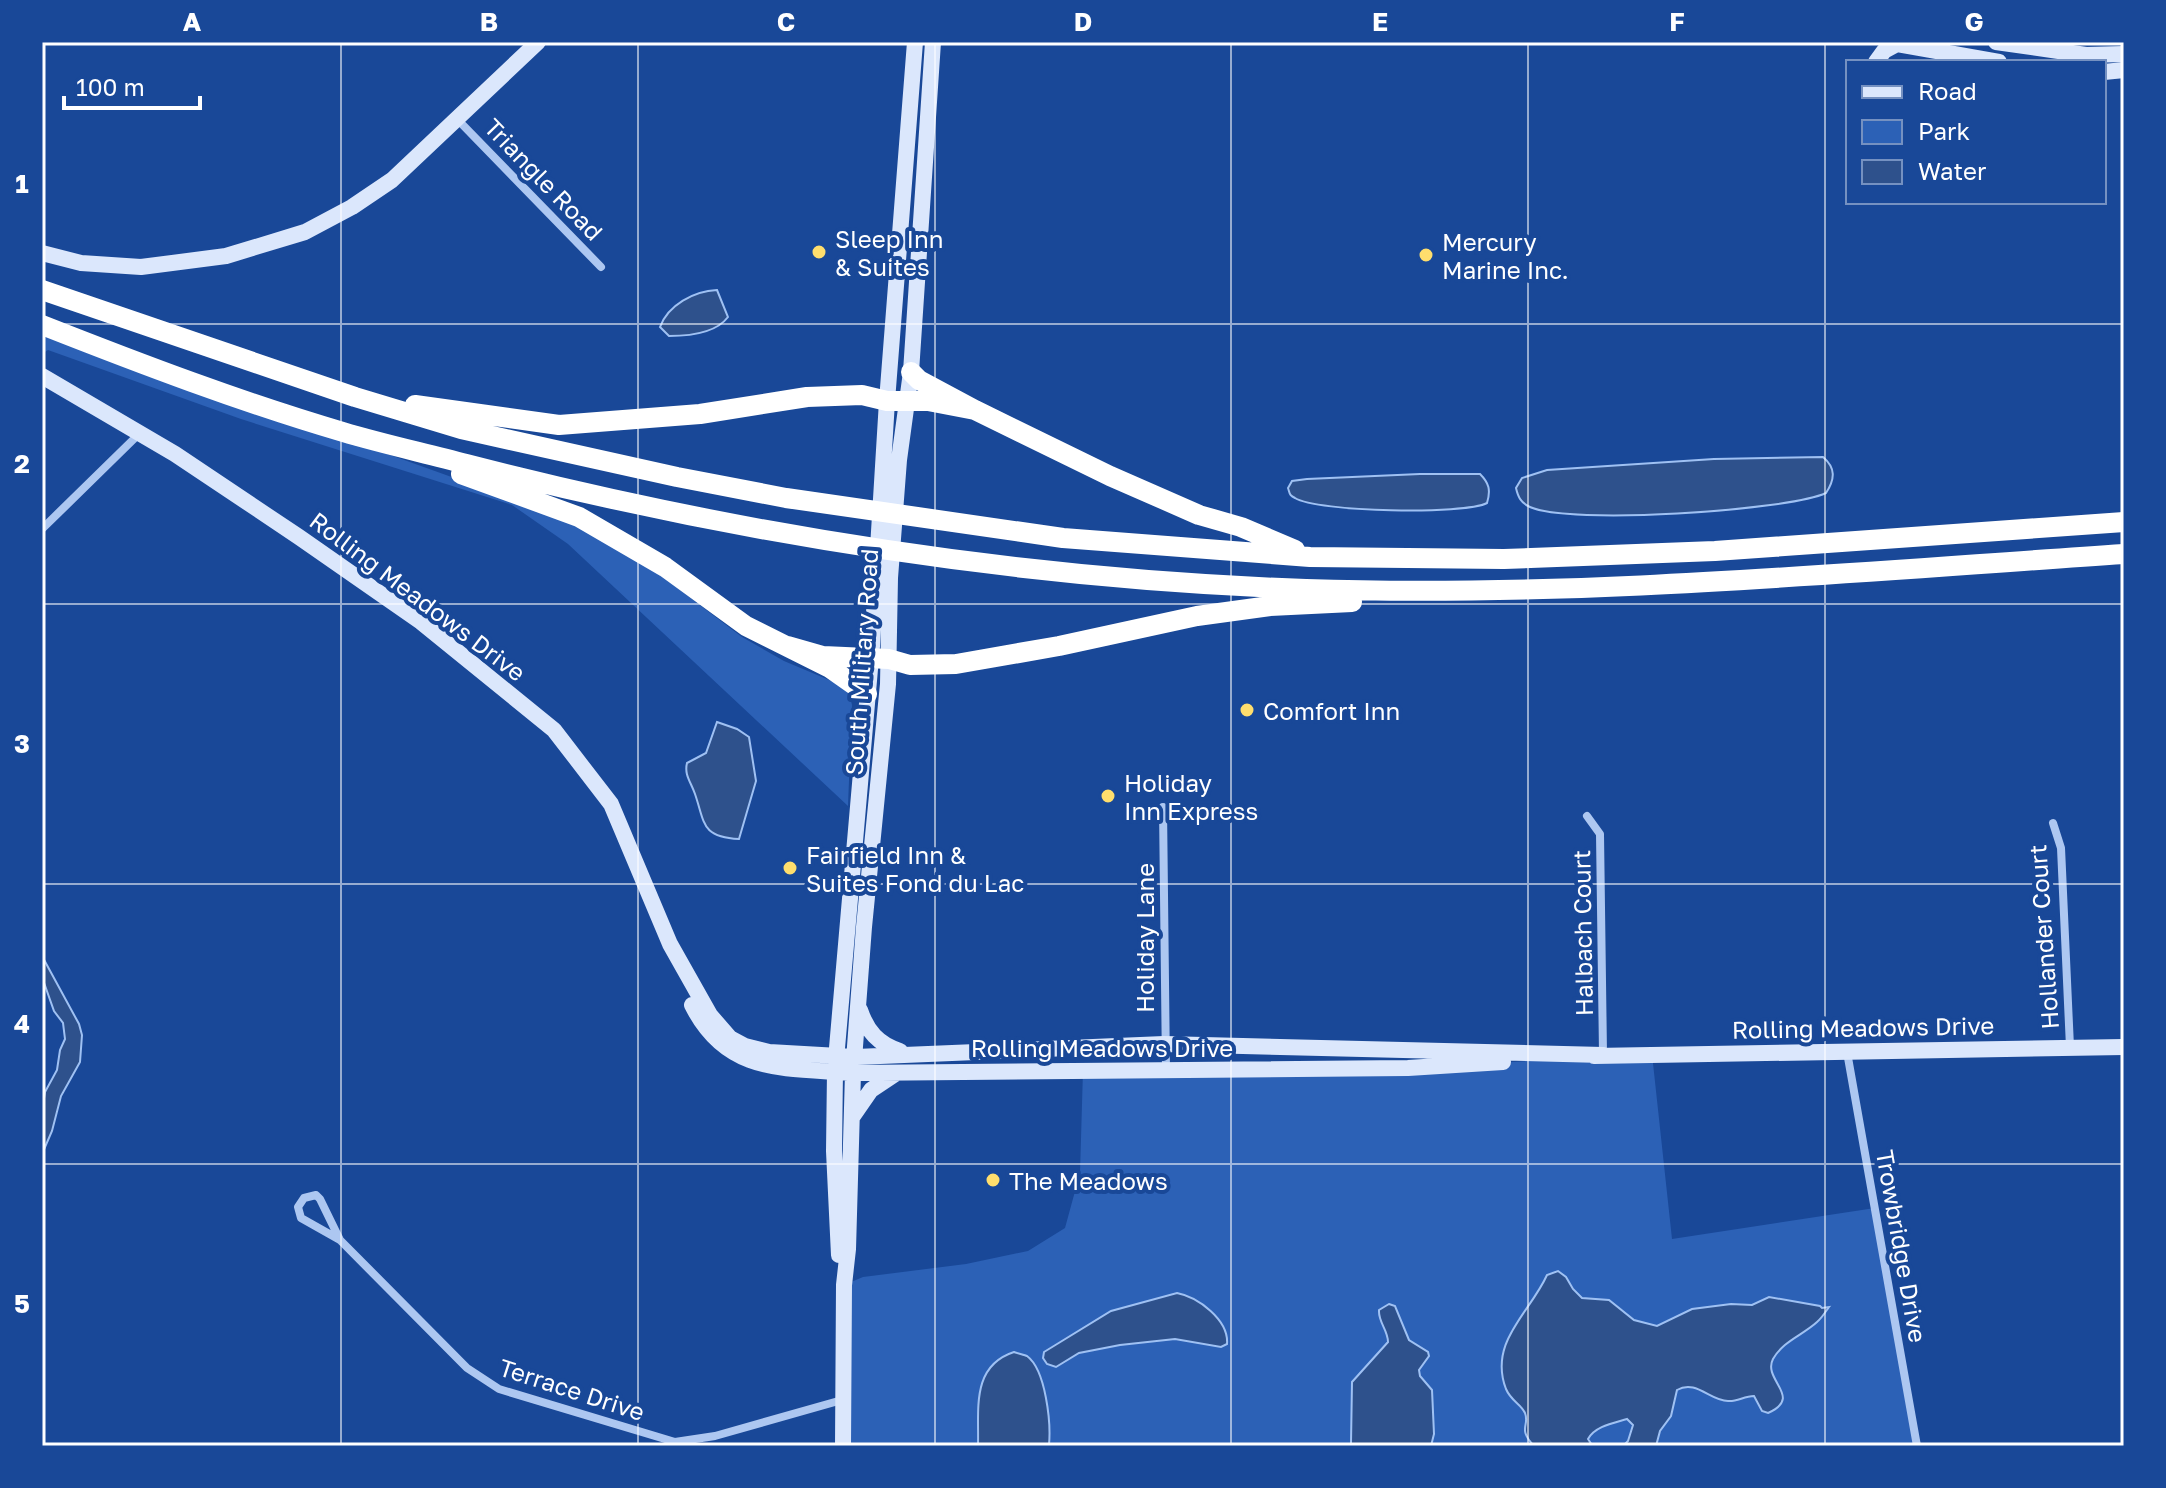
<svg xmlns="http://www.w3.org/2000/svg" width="2166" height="1488" font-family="'Golos Text',sans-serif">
<rect width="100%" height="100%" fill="#194898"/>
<path fill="#2c61b6" d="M42,330L524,503L572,522L643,562L742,637L784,661L841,685L849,692L852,705L848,806L568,544L512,505L241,419L48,350L42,354Z
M1652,1054L1672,1239L1875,1208L1917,1446H843L844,1285L863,1277L966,1264L1028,1251L1065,1228L1080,1173L1083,1070L1408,1068Z"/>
<path fill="#2e518c" stroke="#9fc1f3" stroke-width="2" d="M717,290L728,317C716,333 688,336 669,336L660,327C668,305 694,291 717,290Z
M1823,457C1836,468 1835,479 1826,493C1786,511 1568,525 1530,507C1521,503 1518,497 1516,488L1522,478L1547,470L1714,459Z
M1420,474H1480C1489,483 1491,490 1487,503C1465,515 1317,512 1295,498C1289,495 1290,494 1288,488L1292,481L1307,479Z
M717,722L737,729L749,737L756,781L739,839C701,837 705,823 695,794C691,782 684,775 687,763L706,753Z
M42,956L79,1024L82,1035L80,1062L61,1096L52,1131L42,1154V1111L45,1092L57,1070L60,1050L65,1039L63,1023L54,1011L42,977Z
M1558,1271L1566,1277L1573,1289L1582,1298L1609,1300L1634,1320L1657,1326L1692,1309L1731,1304L1752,1305L1769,1297L1820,1306L1822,1308L1829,1307C1826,1311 1822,1318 1817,1322C1803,1335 1783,1341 1773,1359C1762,1380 1804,1397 1768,1413L1762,1411L1754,1396C1744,1396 1737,1402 1728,1401C1710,1401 1696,1379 1677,1390L1671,1416L1660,1431L1656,1446H1623L1628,1441L1633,1425L1627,1419C1614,1423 1595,1426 1588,1439L1592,1445L1606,1446H1534C1517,1428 1530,1426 1525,1413C1521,1404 1511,1401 1506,1389C1488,1342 1530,1313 1547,1275Z
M1177,1293C1198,1297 1229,1320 1227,1344L1221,1347L1175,1339L1120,1345L1079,1353L1056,1367L1047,1364L1043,1358L1044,1352L1111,1311Z
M1389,1304L1395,1306L1409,1340L1428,1352L1429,1356L1419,1370L1420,1376L1432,1390L1434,1434L1431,1446H1353L1351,1443L1352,1382L1388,1342C1388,1330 1378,1322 1379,1310Z
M1014,1352C1016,1353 1025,1355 1027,1356C1046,1370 1051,1423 1049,1445L978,1446C979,1409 971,1366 1014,1352Z"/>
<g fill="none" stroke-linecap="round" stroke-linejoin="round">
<path stroke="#adc7f1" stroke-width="8" d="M457,119L601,267
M42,529L141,432
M1163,807L1166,1070
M1587,816L1600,834L1603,1054
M2053,823L2061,848L2070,1047
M1847,1052L1917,1446
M340,1240L320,1199L316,1195L304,1198L298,1207L301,1218L340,1240L467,1368L499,1389L675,1442L715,1436L842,1400"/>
<path stroke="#dbe7fc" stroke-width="16" d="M1886,42L1999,62
M1996,42L2086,55L2124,54
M1876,62L1884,51L1897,44
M2104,72L2124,70
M42,253L81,263L141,267L226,256L305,232L352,207L392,180L538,42
M42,376L175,454L299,537L421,622L554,730L611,804L670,944L710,1015L730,1038L745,1046L769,1052L856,1057L1164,1044L1603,1055
M692,1005C727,1075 785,1068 853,1073L1408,1068L1503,1062
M860,1010C867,1031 878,1044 900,1051
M1594,1056L2124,1047
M853,1116L871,1090L895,1074
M839,1255L834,1151L835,1071L872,646L887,401L915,42
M843,1446L844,1285L848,1249L853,1073L864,927L888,684L890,578L899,460L911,372L933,42"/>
<path stroke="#fff" stroke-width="20" d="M42,290L355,397L461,429L677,477L786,498L1063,538L1310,557L1504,559L1715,551L2124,522
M42,325C141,364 241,402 343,432C383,444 425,453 466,464C742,535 1021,579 1306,589C1577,598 1853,572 2124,554
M911,372L919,380L975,410L1110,476L1199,515L1241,527L1295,550
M415,405L559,425L700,414L807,397L862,395L887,401H928L975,410
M461,474L579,517L665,567L746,626L830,668L867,694
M788,646L823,656L889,659L910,665L956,664L1059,646L1197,616L1270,606L1352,602"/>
</g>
<path fill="none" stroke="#fff" stroke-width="2" stroke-opacity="0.55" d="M341,42V1446M638,42V1446M935,42V1446M1231,42V1446M1528,42V1446M1825,42V1446M42,324H2124M42,604H2124M42,884H2124M42,1164H2124"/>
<g fill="#ffde6d" stroke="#194898" stroke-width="3">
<circle cx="819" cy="252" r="8"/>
<circle cx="1426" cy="255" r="8"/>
<circle cx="1247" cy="710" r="8"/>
<circle cx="1108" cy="796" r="8"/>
<circle cx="790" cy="868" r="8"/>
<circle cx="993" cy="1180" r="8"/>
</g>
<g text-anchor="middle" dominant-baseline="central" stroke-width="8" stroke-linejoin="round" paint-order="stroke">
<g font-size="24" fill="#fff" stroke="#194898">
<text transform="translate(544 179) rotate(46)">Triangle Road</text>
<text transform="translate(418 596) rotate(37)">Rolling Meadows Drive</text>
<text transform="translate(861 662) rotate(-86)">South Military Road</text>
<text transform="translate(1582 933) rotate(-91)">Halbach Court</text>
<text transform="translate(2043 937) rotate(-94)">Hollander Court</text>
<text transform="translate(1144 938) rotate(-90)">Holiday Lane</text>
<text transform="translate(1863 1027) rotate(-1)">Rolling Meadows Drive</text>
<text x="1102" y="1047">Rolling Meadows Drive</text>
<text transform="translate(1902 1246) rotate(80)">Trowbridge Drive</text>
<text transform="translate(572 1389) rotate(18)">Terrace Drive</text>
</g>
<g font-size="24" fill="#fff" stroke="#194898" text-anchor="start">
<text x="835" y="238">Sleep Inn<tspan x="835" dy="28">&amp; Suites</tspan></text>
<text x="1442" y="241">Mercury<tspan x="1442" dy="28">Marine Inc.</tspan></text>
<text x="1263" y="710">Comfort Inn</text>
<text x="1124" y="782">Holiday<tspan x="1124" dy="28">Inn Express</tspan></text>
<text x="806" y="854">Fairfield Inn &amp;<tspan x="806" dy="28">Suites Fond du Lac</tspan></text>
<text x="1009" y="1180">The Meadows</text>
</g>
</g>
<rect width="2166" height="1488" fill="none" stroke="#194898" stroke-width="88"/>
<rect x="1846" y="60" width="260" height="144" fill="#194898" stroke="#7591c1" stroke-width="2"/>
<rect x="1862" y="86" width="40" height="12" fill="#dbe7fc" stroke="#7591c1" stroke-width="2"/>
<text x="1918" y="100" font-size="24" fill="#ffffff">Road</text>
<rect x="1862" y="120" width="40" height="24" fill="#2c61b6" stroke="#7591c1" stroke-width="2"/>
<text x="1918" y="140" font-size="24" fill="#ffffff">Park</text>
<rect x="1862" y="160" width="40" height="24" fill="#2e518c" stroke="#7591c1" stroke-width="2"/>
<text x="1918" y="180" font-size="24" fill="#ffffff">Water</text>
<path d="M64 96v12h136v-12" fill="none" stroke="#ffffff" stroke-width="4"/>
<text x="76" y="96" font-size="24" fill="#ffffff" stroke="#194898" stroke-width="6" paint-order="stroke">100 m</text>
<rect x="44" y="44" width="2078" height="1400" fill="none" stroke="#fff" stroke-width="3"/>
<g font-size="26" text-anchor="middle" font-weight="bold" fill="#fff">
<text x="192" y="31">A</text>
<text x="489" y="31">B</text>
<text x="786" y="31">C</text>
<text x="1083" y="31">D</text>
<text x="1380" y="31">E</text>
<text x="1677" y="31">F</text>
<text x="1974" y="31">G</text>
<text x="22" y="193">1</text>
<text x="22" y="473">2</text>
<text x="22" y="753">3</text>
<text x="22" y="1033">4</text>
<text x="22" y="1313">5</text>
</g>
</svg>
